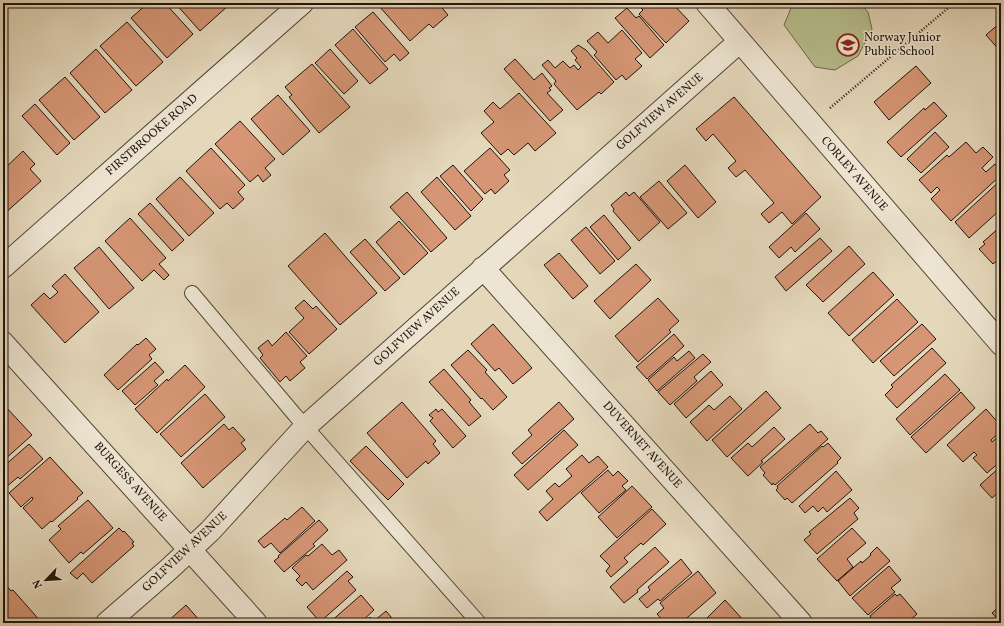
<svg xmlns="http://www.w3.org/2000/svg" width="1004" height="626" font-family="Vollkorn,serif">
<rect width="100%" height="100%" fill="#e4d7ba"/>
<filter id="stains"><feTurbulence type="fractalNoise" baseFrequency=".005" numOctaves="4"/><feColorMatrix values="0 0 0 0 .2 0 0 0 0 .09 0 0 0 0 .02 0 0 0 .5 -.17"/></filter>
<radialGradient id="worn" r=".72"><stop offset=".6" stop-color="#630" stop-opacity="0"/><stop offset="1" stop-color="#630" stop-opacity=".3"/></radialGradient>
<path fill="#b7bd8d" stroke="#6b684c" d="M793,3H860L868,12L872,29L858,56L835,70L815,67L784,25Z"/>
<path fill="#d69675" stroke="#1f140a" d="M148,3H165L193,34L167,58L131,18Z
M175,3H227L229,5L200,31Z
M382,3L393,4L394,3H438L448,15L433,28L429,24L410,41L379,6Z
M637,3H672L689,21L666,43L639,14L643,10Z
M627,8L636,18L639,16L664,45L650,58L615,18Z
M373,12L409,53L400,61L394,54L385,62L355,27Z
M127,22L163,62L136,86L100,46Z
M1001,22V52L986,35Z
M353,29L388,69L370,84L335,45Z
M622,30L642,53L635,59L642,66L626,80L622,75L616,80L594,55L597,52L587,41L598,32L608,43Z
M578,45L586,50L614,82L601,94L599,92L577,110L554,84L556,81L542,65L548,60L555,68L563,61L570,68L574,65L578,70L581,67L575,60L577,58L571,51Z
M96,49L132,90L105,113L70,73Z
M330,49L358,81L344,94L315,63Z
M515,59L534,80L542,73L552,86L549,88L551,90L547,93L563,110L550,121L504,69Z
M312,64L350,107L319,133L289,97L292,95L285,87Z
M916,66L931,83L889,120L874,102Z
M65,77L100,117L74,140L39,100Z
M519,93L556,133L535,151L528,143L514,155L508,149L501,155L481,133L494,122L484,111L493,102L500,109Z
M278,95L310,131L283,155L251,119Z
M734,97L821,197L792,224L782,212L769,223L761,214L774,203L745,170L736,177L728,168L736,161L713,134L706,141L696,129Z
M934,102L947,116L901,157L887,142L924,108L925,110Z
M35,104L70,143L57,155L22,116Z
M240,121L275,159L265,168L271,175L263,182L258,175L250,182L215,144Z
M935,132L949,147L921,173L907,159Z
M966,142L976,153L983,147L993,157L982,168L986,172L995,164L1001,171V175L951,221L931,199L940,190L937,187L931,193L919,180L947,155L949,157Z
M211,148L245,185L238,192L244,199L233,209L227,203L220,209L186,171Z
M490,148L510,170L504,175L509,181L495,194L491,189L485,194L464,171Z
M3,150L7,156L3,159Z
M23,151L35,164L30,169L41,181L3,215V170Z
M453,165L483,199L471,211L440,176Z
M685,165L716,202L698,218L667,181Z
M180,177L214,213L189,236L156,199Z
M437,177L471,216L455,230L421,192Z
M1001,180V209L969,238L955,222Z
M659,181L687,213L668,229L640,197Z
M407,192L447,238L431,252L390,207Z
M626,192L629,196L634,192L660,222L639,241L613,211L614,209L611,205Z
M150,203L184,240L172,251L138,214Z
M806,213L820,229L795,252L791,247L779,258L769,247Z
M604,215L631,248L618,260L590,227Z
M130,218L166,258L159,264L169,275L164,280L154,270L142,281L105,241Z
M399,221L428,253L404,275L376,242Z
M1001,226V257L993,264L979,249L985,244L983,242Z
M586,227L615,261L600,274L571,240Z
M325,233L377,293L340,325L288,266Z
M820,238L832,251L786,291L775,277Z
M365,239L400,278L385,291L350,252Z
M849,246L865,264L823,302L806,285Z
M99,247L134,288L109,309L74,268Z
M559,253L588,286L573,299L544,265Z
M636,264L651,280L610,319L594,301Z
M873,272L894,295L849,336L828,313Z
M65,274L99,312L65,343L31,305L44,293L50,299L58,292L52,286Z
M658,298L679,321L669,330L671,332L638,362L615,336Z
M897,299L918,322L873,363L852,340Z
M304,300L313,309L316,306L337,329L309,354L289,332L304,318L295,308Z
M493,324L532,368L513,384L499,368L495,371L471,344Z
M922,324L936,339L894,376L880,361Z
M286,332L307,356L300,362L305,368L290,381L286,376L280,382L260,358L263,355L258,348L268,340L272,346Z
M674,334L684,346L647,379L636,367Z
M146,338L156,349L149,355L152,359L118,390L104,375L137,344L138,345Z
M932,348L946,363L897,408L885,395L893,387L891,385Z
M468,350L487,370L485,372L507,397L493,410L482,398L481,399L451,365Z
M689,351L695,358L657,391L648,380L674,357L677,361Z
M703,354L711,362L694,377L697,381L670,405L658,392Z
M155,362L164,372L154,381L158,385L135,405L122,391Z
M185,365L205,387L157,433L135,409L167,379L168,381Z
M444,369L471,400L469,402L481,416L469,426L429,382Z
M711,371L723,385L686,418L674,404Z
M945,374L960,390L910,435L896,419Z
M766,391L781,408L727,457L712,440Z
M961,392L975,408L926,453L911,437Z
M205,394L225,417L181,457L160,434Z
M730,396L742,409L707,441L690,422L709,405L714,410Z
M402,402L436,441L433,444L440,453L428,464L426,461L407,478L367,433Z
M559,402L574,419L522,464L512,453L532,435L528,430Z
M3,405H4L32,435L3,461Z
M436,409L438,412L442,409L466,436L453,448L430,421L433,418L429,415Z
M986,409L1001,426V431L991,440L992,442L1001,434V461L987,473L973,458L977,455L974,452L963,462L947,445Z
M224,424L229,430L233,427L245,440L241,443L246,449L203,488L181,463Z
M810,424L818,433L821,431L828,439L775,485L773,483L772,485L763,475L765,473L760,467Z
M774,427L785,439L761,461L763,462L748,476L731,458L748,443L752,447Z
M564,430L578,445L528,490L514,475Z
M828,443L841,458L837,462L838,463L792,503L787,498L785,500L776,490L778,488L777,486L822,446L823,447Z
M29,444L43,459L20,479L18,477L5,488L3,486V467Z
M366,446L404,484L388,500L350,461Z
M582,455L589,463L598,456L608,467L547,521L539,512L553,499L546,491L555,483L559,487L572,476L566,469Z
M50,457L83,493L77,498L78,499L52,522L51,521L42,529L23,508L33,499L32,497L21,507L9,493Z
M1001,466V490L992,498L980,485Z
M608,470L613,476L618,471L628,481L622,486L626,490L599,513L581,493Z
M836,471L852,490L827,512L823,507L818,512L813,506L805,513L799,506Z
M632,486L652,507L617,538L598,517Z
M850,498L859,508L854,513L858,519L817,554L804,540L811,534L809,532Z
M88,500L113,528L83,554L81,552L69,563L49,540L61,529L58,526Z
M302,507L315,521L280,553L271,543L264,548L258,541L285,518L287,520Z
M652,509L666,524L643,545L641,543L624,558L628,562L611,577L606,571L610,566L600,556Z
M319,520L328,530L313,544L315,546L284,572L274,561L279,557L278,556Z
M119,528L123,532L124,531L134,542L132,543L134,546L92,583L83,573L77,579L70,573Z
M852,528L866,543L847,559L853,567L837,581L817,559Z
M322,544L332,555L339,550L347,560L313,590L306,582L302,586L296,580L300,576L292,568L306,555L308,556Z
M655,547L669,562L637,590L638,592L624,603L610,587Z
M877,547L890,561L850,596L838,581L861,561L862,563L871,555L870,554Z
M681,559L692,573L660,601L658,599L647,608L639,599L650,590L648,587Z
M889,566L901,580L891,588L895,592L868,615L852,598Z
M347,571L353,577L348,581L356,590L320,622L307,607Z
M698,571L716,593L681,623H678L674,618L668,623H665L657,614L664,608L660,603Z
M6,585L11,591L13,590L42,623H7L3,618V587Z
M895,594L897,596L900,594L917,614L907,623H875L870,616Z
M361,595L374,610L360,623H329Z
M725,600L746,623H702Z
M186,605L200,621L198,623H166Z
M1001,605V623L992,613Z
M386,611L396,623H364L370,617L374,621Z"/>
<g fill="none" stroke-linecap="round" stroke-linejoin="round">
<g stroke="#504536" stroke-width="16">
<path id="service" d="M192,293L295,415L479,623"/>
</g>
<g stroke="#504536" stroke-width="24">
<path id="minor" d="M707,3L1001,344
M3,267L302,3
M483,268L801,623
M3,343L256,623
M107,623L168,570L210,531L305,427L739,42"/>
</g>
<path stroke="#1f140a" stroke-width="2.5" stroke-dasharray="1 2" stroke-linecap="butt" d="M744,5L746,3
M830,108L954,3"/>
<use href="#service" stroke="#ede5d2" stroke-width="14"/>
<use href="#minor" stroke="#ede5d2" stroke-width="22"/>
</g>
<defs>
<g id="school-ring" transform="scale(1.15)"><circle r="9.5" fill="#ede5d2" stroke="#8f2418" stroke-width="1.5"/><path d="M0-5L7-2L0 1L-7-2ZM-4 1L0 2.5L4 1V4Q0 6-4 4Z" fill="#8f2418"/></g>
</defs>
<g fill-rule="evenodd">
<use href="#school-ring" x="848" y="45"/>
</g>
<g text-anchor="middle" dominant-baseline="central" stroke-width="3" stroke-linejoin="round" paint-order="stroke">
<g font-size="12" fill="#1f140a" stroke="#ede5d2" text-anchor="start">
<text x="864" y="38">Norway Junior<tspan x="864" dy="14">Public School</tspan></text>
</g>
<g font-size="12" fill="#1f140a" stroke="#ede5d2">
<text transform="translate(660 112) rotate(-41)">GOLFVIEW AVENUE</text>
<text transform="translate(152 135) rotate(-41)">FIRSTBROOKE ROAD</text>
<text transform="translate(854 174) rotate(49)">CORLEY AVENUE</text>
<text transform="translate(417 327) rotate(-42)">GOLFVIEW AVENUE</text>
<text transform="translate(642 445) rotate(48)">DUVERNET AVENUE</text>
<text transform="translate(130 482) rotate(48)">BURGESS AVENUE</text>
<text transform="translate(185 552) rotate(-43)">GOLFVIEW AVENUE</text>
</g>
</g>
<rect width="1004" height="626" fill="none" stroke="#e4d7ba" stroke-width="16"/>
<rect x="4" y="4" width="996" height="618" fill="none" stroke="#1f140a" stroke-width="2"/>
<rect x="8" y="8" width="988" height="610" fill="none" stroke="#1f140a"/>
<g transform="translate(46 580) rotate(245)" stroke="#ede5d2" stroke-width="3" paint-order="stroke">
<path d="M0-3L7 15L0 10L-7 15Z" fill="#1f140a"/>
<text y="-6" font-size="11" font-weight="bold" text-anchor="middle" fill="#1f140a">N</text>
</g>
<rect width="100%" height="100%" filter="url(#stains)"/>
<rect width="100%" height="100%" fill="url(#worn)"/>
</svg>
